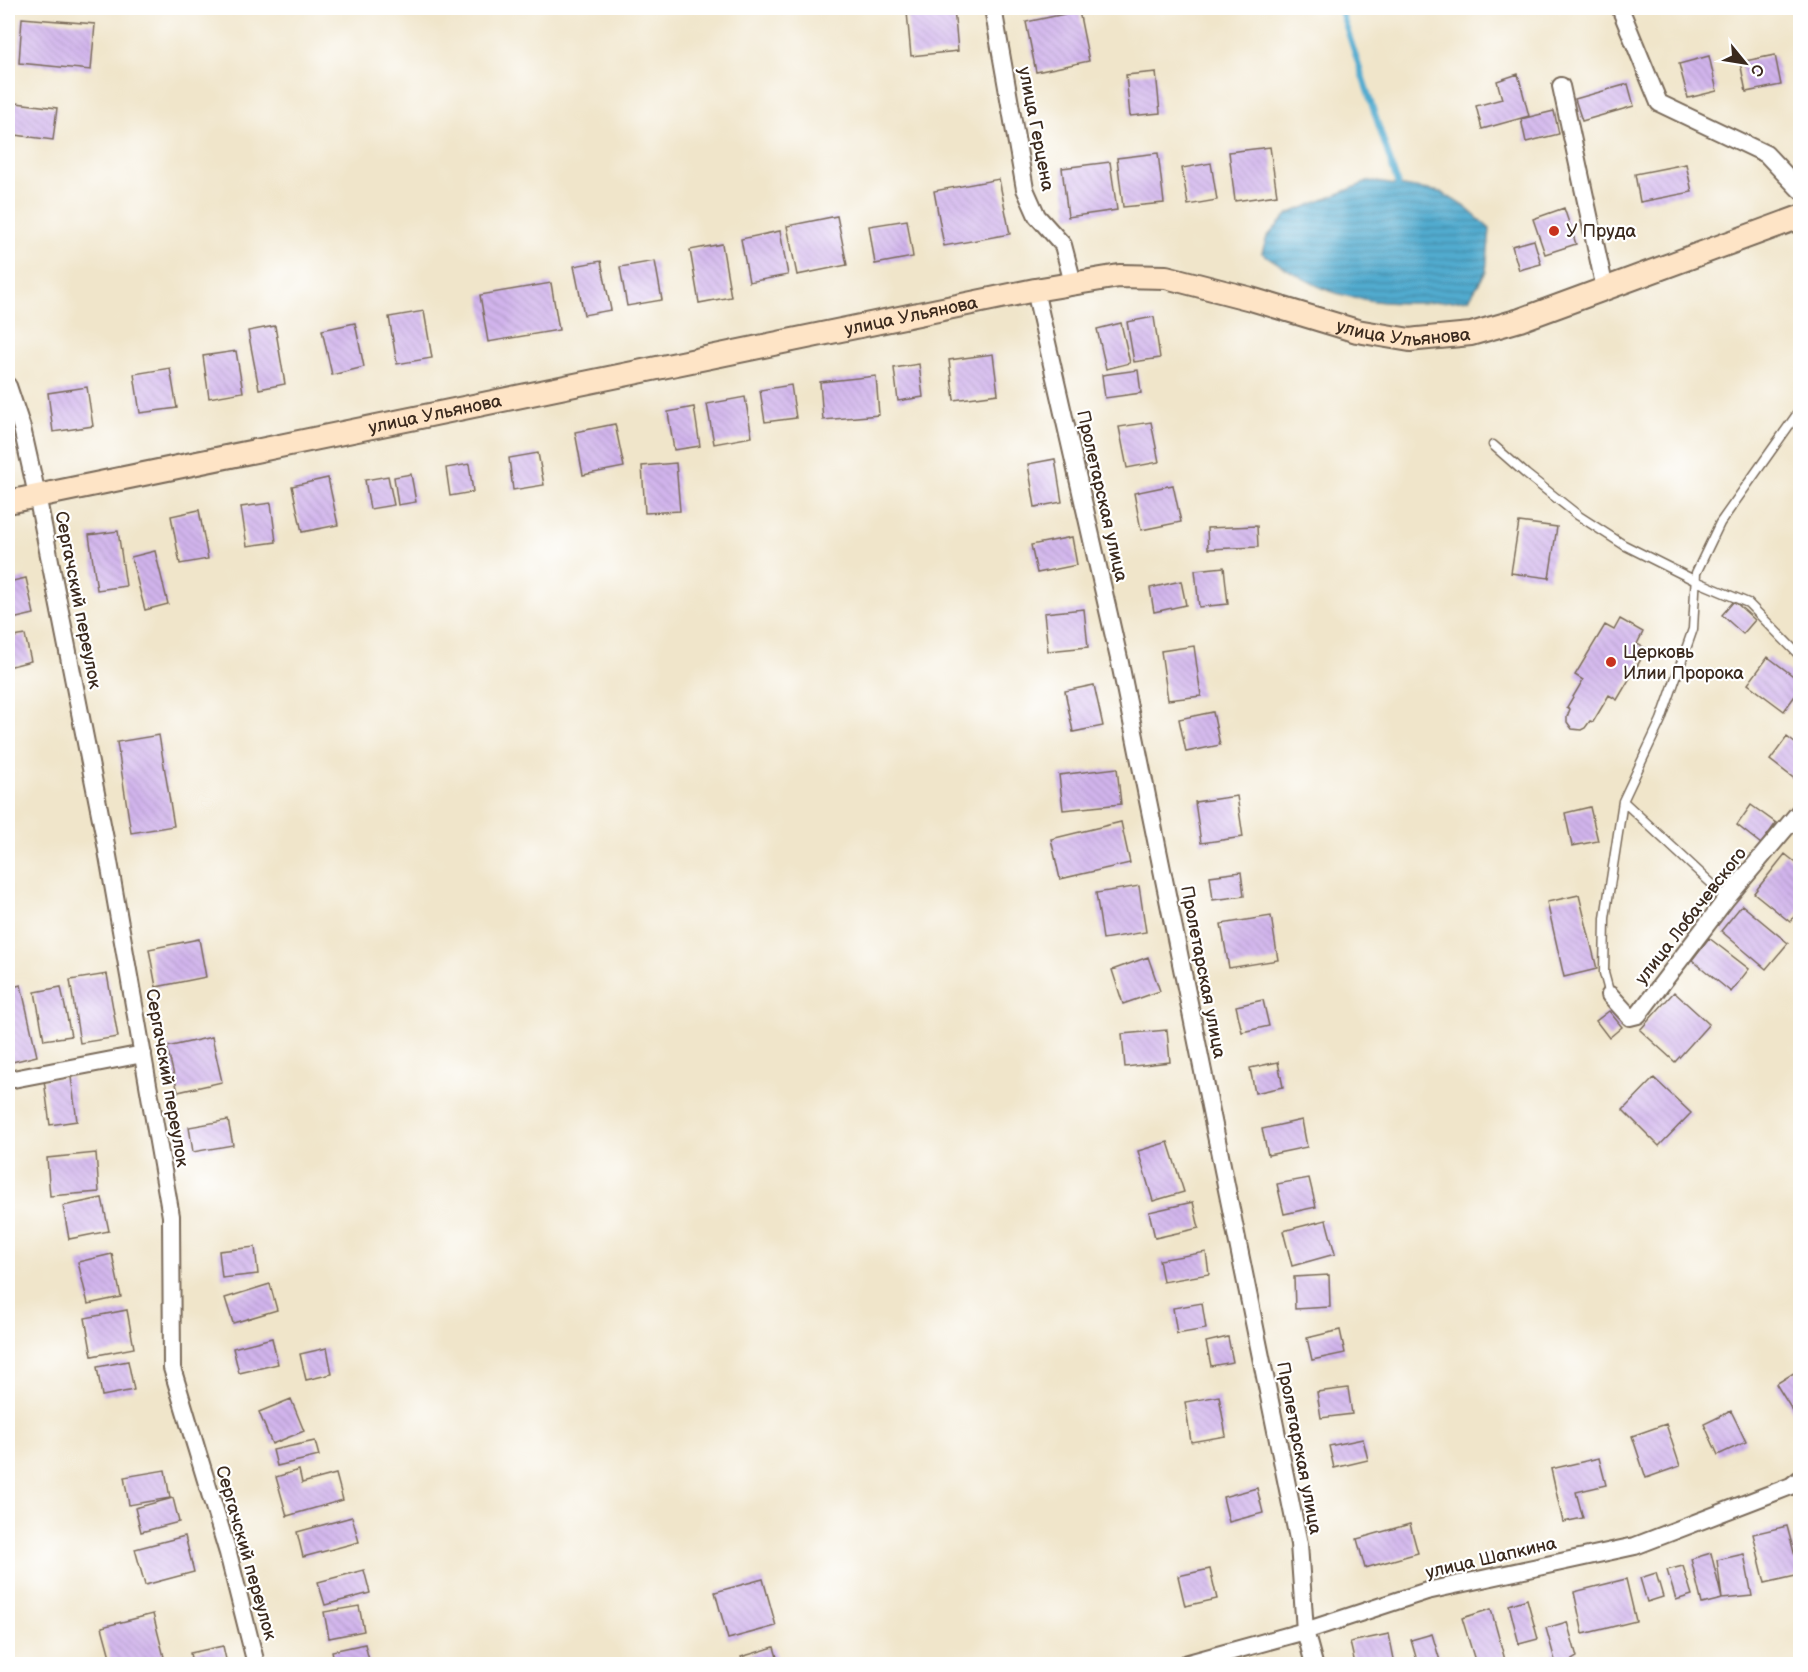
<svg xmlns="http://www.w3.org/2000/svg" width="1808" height="1672" font-family="'Balsamiq Sans',sans-serif">
<defs>
<pattern id="water-rules" width="6" height="5" patternUnits="userSpaceOnUse" patternTransform="scale(1.5)"><rect width="6" height="5" fill="#51abcf"/><path d="M0 2.5h6" fill="none" stroke="#448ba7"/></pattern>
<pattern id="building-back-hatch" width="6" height="6" patternUnits="userSpaceOnUse" patternTransform="scale(1.5)"><rect width="6" height="6" fill="#d1b4ec"/><path d="M-1 5l2 2M0 0l6 6M5-1l2 2" fill="none" stroke="#b49bca"/></pattern>
</defs>
<rect width="100%" height="100%" fill="#fff"/>
<filter id="ink" filterUnits="userSpaceOnUse"><feTurbulence type="fractalNoise" baseFrequency=".0167" numOctaves="2"/><feDisplacementMap in="SourceGraphic" scale="12" xChannelSelector="R" yChannelSelector="G"/><feConvolveMatrix kernelMatrix="1 2 1 2 8 2 1 2 1" color-interpolation-filters="sRGB"/></filter>
<filter id="wash" filterUnits="userSpaceOnUse"><feTurbulence type="fractalNoise" baseFrequency=".008" numOctaves="4" result="noise"/><feDisplacementMap in="SourceGraphic" scale="24" xChannelSelector="R" yChannelSelector="G"/><feGaussianBlur stdDeviation="1.35" result="paint"/><feColorMatrix in="noise" values="0 0 0 0 0 0 0 0 0 0 0 0 0 0 0 0 0 1.4 0 .05"/><feComposite in="paint" operator="in"/></filter>
<g filter="url(#wash)">
<rect width="100%" height="100%" fill="#f0e5ca"/>
<path fill="url(#water-rules)" stroke="#466a76" stroke-width="1.5" d="M1370,181L1441,192L1465,207L1490,229L1486,272L1469,299C1421,305 1364,307 1318,286C1299,277 1280,265 1262,253L1267,237L1288,214Z"/>
<g fill="none" stroke-linecap="round" stroke-linejoin="round">
<path stroke="#51abcf" stroke-width="6" d="M1340,8L1398,185"/>
</g>
<g id="blocks">
<path fill="url(#building-back-hatch)" d="M954,8L958,51L911,56L907,12Z
M1079,11L1089,61L1036,72L1026,22Z
M22,18L95,24L91,70L19,63Z
M1775,55L1781,85L1746,92L1740,62Z
M1709,56L1717,91L1688,98L1679,64Z
M1156,72L1160,113L1130,116L1126,75Z
M1518,74L1529,116L1482,129L1476,106L1502,99L1497,81Z
M1628,84L1634,106L1582,121L1575,99Z
M8,102L57,108L53,140L8,134Z
M1554,111L1559,134L1526,142L1521,119Z
M1270,147L1277,195L1235,201L1229,152Z
M1158,153L1164,203L1123,207L1117,158Z
M1110,162L1117,210L1068,217L1062,168Z
M1211,163L1217,200L1188,205L1182,168Z
M1686,164L1692,192L1640,202L1635,174Z
M999,179L1010,234L944,246L934,191Z
M1564,208L1576,244L1545,254L1533,219Z
M837,216L847,265L797,275L787,226Z
M907,220L913,257L875,264L869,226Z
M780,231L788,275L749,282L741,239Z
M1534,240L1541,264L1519,270L1512,246Z
M722,244L731,297L699,303L690,250Z
M601,261L611,310L584,315L574,266Z
M655,261L662,300L627,306L620,267Z
M551,283L559,330L488,342L480,295Z
M424,311L432,358L397,364L389,317Z
M1154,317L1160,358L1134,362L1127,322Z
M355,323L364,367L332,375L322,330Z
M1121,323L1130,363L1106,369L1097,329Z
M275,326L285,384L259,389L248,331Z
M236,351L243,392L209,398L203,356Z
M993,354L998,394L954,400L949,360Z
M919,364L923,397L898,401L894,368Z
M170,368L177,408L140,413L134,374Z
M1138,370L1141,393L1105,398L1102,375Z
M876,376L879,415L823,420L820,382Z
M791,385L796,418L765,422L760,390Z
M87,387L93,426L53,432L48,393Z
M745,397L752,437L714,444L707,404Z
M694,407L700,446L674,450L668,412Z
M1151,422L1159,462L1127,468L1119,427Z
M615,424L624,467L583,475L575,432Z
M538,453L544,485L513,490L509,458Z
M1055,459L1062,502L1035,507L1028,464Z
M676,463L680,511L645,513L642,466Z
M469,464L473,492L450,496L446,468Z
M411,474L416,502L398,505L394,477Z
M388,476L394,505L370,509L365,480Z
M328,478L338,525L302,532L292,486Z
M1173,485L1181,522L1141,530L1134,493Z
M271,503L276,542L247,546L241,507Z
M199,510L208,559L180,564L171,516Z
M1519,522L1557,527L1549,578L1511,573Z
M1257,526L1258,547L1208,549L1207,528Z
M118,531L126,586L97,590L89,535Z
M1072,537L1077,565L1037,573L1031,545Z
M155,551L168,604L145,610L131,557Z
M1224,567L1228,604L1199,607L1195,570Z
M26,578L34,614L8,620V582Z
M1181,581L1186,605L1154,612L1150,588Z
M1734,601L1755,620L1743,634L1722,615Z
M1084,609L1088,647L1048,651L1044,613Z
M1620,619L1643,632L1637,644L1647,649L1617,700L1609,695L1593,722L1590,721L1585,728L1581,730L1572,729L1567,722V717L1570,709L1567,707L1583,680L1575,675L1605,625L1614,630Z
M25,635L31,661L8,667V638Z
M1194,646L1201,696L1168,700L1161,651Z
M1768,657L1800,681V689L1784,711L1748,684Z
M1094,685L1103,726L1073,732L1065,691Z
M1213,712L1220,745L1186,752L1179,719Z
M159,735L174,826L131,833L117,742Z
M1787,737L1800,747V783L1770,760Z
M1117,768L1121,804L1063,810L1059,775Z
M1237,796L1243,837L1201,843L1195,802Z
M1751,805L1776,823L1761,844L1737,825Z
M1590,807L1598,841L1572,846L1565,813Z
M1121,822L1130,863L1060,879L1051,839Z
M1785,854L1800,866V909L1790,922L1754,893Z
M1241,872L1244,896L1213,900L1210,876Z
M1139,886L1146,932L1103,939L1096,893Z
M1579,895L1597,969L1564,977L1547,902Z
M1742,905L1788,943L1766,969L1721,931Z
M1271,916L1278,960L1229,968L1221,924Z
M1709,938L1749,969L1731,992L1692,960Z
M199,939L206,977L156,987L149,949Z
M1148,957L1160,991L1123,1004L1112,970Z
M107,974L118,1037L80,1043L70,980Z
M21,985L37,1056L8,1063V988Z
M61,987L71,1036L44,1040L35,992Z
M1674,992L1709,1024L1675,1062L1640,1030Z
M1263,1000L1269,1026L1242,1032L1236,1006Z
M1609,1011L1622,1027L1609,1038L1596,1021Z
M1167,1030L1170,1062L1125,1067L1122,1034Z
M212,1037L222,1082L178,1092L167,1047Z
M1278,1062L1283,1087L1255,1093L1250,1068Z
M71,1077L77,1121L50,1125L44,1080Z
M1654,1078L1691,1113L1659,1146L1623,1110Z
M228,1120L233,1145L193,1152L189,1127Z
M1302,1120L1307,1147L1268,1155L1262,1129Z
M1168,1142L1184,1192L1153,1201L1138,1151Z
M96,1153L99,1192L50,1196L47,1158Z
M1309,1178L1316,1207L1284,1214L1277,1184Z
M102,1198L109,1231L69,1239L63,1206Z
M1193,1202L1199,1228L1155,1238L1149,1212Z
M1326,1220L1335,1254L1292,1266L1283,1231Z
M255,1247L258,1274L222,1278L219,1251Z
M1206,1252L1209,1274L1163,1282L1159,1260Z
M112,1254L121,1297L88,1304L78,1262Z
M1329,1275L1330,1307L1295,1309L1294,1277Z
M270,1284L277,1310L233,1323L225,1298Z
M1202,1303L1206,1329L1177,1334L1173,1308Z
M127,1310L134,1348L92,1356L85,1318Z
M1340,1330L1345,1353L1312,1360L1307,1338Z
M1228,1337L1233,1362L1211,1366L1206,1342Z
M272,1338L278,1364L239,1373L233,1348Z
M327,1348L332,1374L306,1380L300,1354Z
M128,1361L134,1390L102,1396L97,1367Z
M1800,1369V1416L1797,1418L1776,1384Z
M1348,1388L1352,1414L1321,1418L1317,1392Z
M1219,1396L1226,1436L1191,1442L1185,1402Z
M291,1399L304,1431L272,1444L259,1412Z
M1731,1411L1746,1442L1718,1455L1704,1424Z
M1666,1424L1680,1466L1646,1478L1632,1436Z
M1363,1439L1368,1460L1334,1468L1329,1446Z
M315,1441L319,1456L277,1466L273,1450Z
M1599,1458L1606,1485L1576,1492L1583,1518L1563,1522L1551,1469Z
M165,1470L170,1498L129,1505L124,1477Z
M299,1470L302,1483L336,1474L343,1500L287,1516L276,1477Z
M1257,1488L1263,1513L1229,1522L1223,1497Z
M173,1498L179,1522L141,1532L135,1508Z
M352,1517L359,1542L303,1557L297,1532Z
M1410,1524L1418,1553L1365,1568L1357,1539Z
M1787,1526L1800,1575L1765,1583L1753,1534Z
M185,1536L194,1572L145,1585L135,1549Z
M1711,1553L1722,1599L1702,1604L1691,1559Z
M1744,1554L1752,1596L1722,1599L1717,1560Z
M1683,1566L1692,1595L1676,1600L1667,1570Z
M1210,1569L1217,1599L1185,1606L1178,1576Z
M364,1570L370,1593L325,1605L318,1582Z
M1656,1573L1663,1597L1647,1602L1640,1578Z
M763,1579L776,1626L728,1639L715,1592Z
M1626,1579L1636,1621L1583,1634L1574,1592Z
M1527,1599L1538,1639L1519,1644L1509,1605Z
M359,1606L364,1631L329,1638L324,1612Z
M1491,1609L1505,1660L1489,1664H1476L1462,1618Z
M153,1614L164,1657L134,1664H112L102,1627Z
M1567,1622L1577,1657L1565,1664H1556L1546,1628Z
M1389,1634L1395,1664H1355L1350,1642Z
M1432,1634L1441,1664H1418L1411,1640Z
M365,1644L370,1664H335L332,1651Z
M223,1646L227,1664H192L190,1653Z
M774,1647L779,1664H744L741,1657Z"/>
</g>
</g>
<g filter="url(#ink)">
<use href="#blocks" fill-opacity="0" stroke="#7a6b5a" stroke-width="1.5"/>
<g fill="none" stroke-linecap="round" stroke-linejoin="round">
<g stroke="#7a6b5a" stroke-width="11">
<path id="lane" d="M1493,445L1526,474L1579,516L1624,545L1696,581L1748,603L1800,656
M1623,801L1727,898
M1610,995L1604,973L1605,918L1623,801L1661,720L1693,629L1696,573L1720,523L1800,410"/>
</g>
<g stroke="#7a6b5a" stroke-width="20">
<path id="street" d="M993,8L1025,189L1037,216L1063,245L1073,283
M1620,8L1659,103L1766,154L1800,190
M1561,86L1605,289
M1035,290L1120,663L1299,1544L1305,1631L1314,1664
M8,386L22,428L37,495L105,839L171,1216L172,1368L228,1553L256,1664
M1610,995L1630,1017L1638,1015L1727,898L1800,811
M8,1080L143,1054
M1185,1664L1305,1631L1427,1591L1635,1546L1791,1486L1800,1479"/>
</g>
<g stroke="#7a6b5a" stroke-width="26">
<g id="secondary">
<path id="s1" d="M8,502L1035,290L1119,276L1166,277L1251,299L1357,331L1410,340L1418,339L1471,334L1520,320L1800,217"/>
</g>
</g>
<use href="#lane" stroke="#fff" stroke-width="8"/>
<use href="#street" stroke="#fff" stroke-width="16"/>
<use href="#secondary" stroke="#fee4c6" stroke-width="22"/>
</g>
</g>
<g fill="#c8321e" stroke="#fff" stroke-width="2">
<circle cx="1554" cy="231" r="6"/>
<circle cx="1611" cy="662" r="6"/>
</g>
<g text-anchor="middle" dominant-baseline="central" stroke-width="4.5" stroke-linejoin="round" paint-order="stroke">
<g font-size="18" fill="#3b2a1e" stroke="#fff">
<text transform="translate(1036 129) rotate(79)">улица Герцена</text>
<text stroke="none"><textPath href="#s1" startOffset="922">улица Ульянова</textPath></text>
<text stroke="none"><textPath href="#s1" startOffset="1426">улица Ульянова</textPath></text>
<text stroke="none"><textPath href="#s1" startOffset="436">улица Ульянова</textPath></text>
<text transform="translate(1102 496) rotate(77)">Пролетарская улица</text>
<text transform="translate(78 600) rotate(79)">Сергачский переулок</text>
<text transform="translate(1691 916) rotate(-52)">улица Лобачевского</text>
<text transform="translate(1203 972) rotate(79)">Пролетарская улица</text>
<text transform="translate(167 1078) rotate(80)">Сергачский переулок</text>
<text transform="translate(1299 1448) rotate(79)">Пролетарская улица</text>
<text transform="translate(246 1553) rotate(74)">Сергачский переулок</text>
<text transform="translate(1491 1558) rotate(-13)">улица Шапкина</text>
</g>
<g font-size="18" fill="#3b2a1e" stroke="#fff" text-anchor="start">
<text x="1566" y="231">У Пруда</text>
<text x="1623" y="652">Церковь<tspan x="1623" dy="21">Илии Пророка</tspan></text>
</g>
</g>
<rect width="1808" height="1672" fill="none" stroke="#fff" stroke-width="30"/>
<g transform="translate(1745 63) rotate(120)" stroke="#ffffff" stroke-width="4.5" paint-order="stroke">
<path d="M0-4.5L10 22L0 15L-10 22Z" fill="#3b2a1e"/>
<text y="-9" font-size="16" font-weight="bold" text-anchor="middle" fill="#3b2a1e">С</text>
</g>
</svg>
